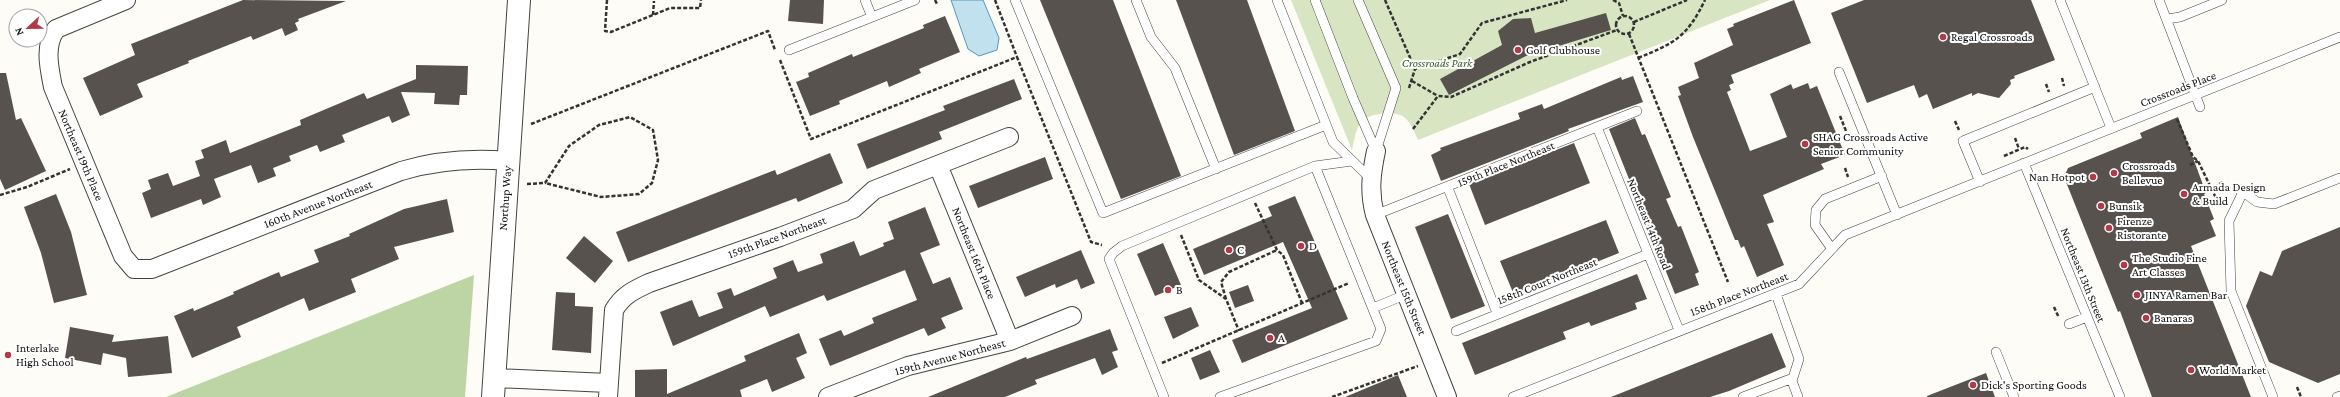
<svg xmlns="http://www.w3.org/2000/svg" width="2340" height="397" font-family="'Crimson Pro',serif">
<rect width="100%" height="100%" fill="#fefcf6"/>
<path fill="#d7e5c3" d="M1291,0H1770L1418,140C1415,133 1411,123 1405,118C1397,110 1372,113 1363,120C1356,126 1354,141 1352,150Z"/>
<path fill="#bdd4a4" d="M474,275L465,397H166Z"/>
<path fill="#c1e1ef" stroke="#5199bd" d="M951,0H983L999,38L997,50L979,56L968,49Z"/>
<path fill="#58524f" d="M243,0L346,1L298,19L299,21L295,23L298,30L285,36L282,28L253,40L251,36L188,61L189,63L137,84L143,97L100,116L83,78L135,55L131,44Z
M790,0H824L823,24L788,21Z
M1040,0H1113L1181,176L1121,199Z
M1176,0H1247L1295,131L1234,155Z
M1794,0L1811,43L1731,75L1734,83L1729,85L1731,90L1727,92L1750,151L1787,137L1770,94L1791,84L1793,89L1808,83L1810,89L1817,86L1845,155L1821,164L1824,169L1763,195L1774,222L1767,224L1784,265L1757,277L1744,246L1741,248L1738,240H1735L1693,137L1678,96L1681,95L1678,87L1699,78L1694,63L1733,45L1727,29L1734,26L1733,24Z
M1864,0H2031L2055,60L2014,76L2015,78L2010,80L2011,84L1999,98L1978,93L1972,96V93L1933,109L1927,94L1919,98L1914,85L1867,103L1831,13Z
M1606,13L1611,30L1526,56L1449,95L1440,79L1502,45L1498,31L1513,19L1531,18L1535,33Z
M945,16L960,52L919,69L921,73L889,87L887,81L839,101L840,104L810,116L796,82L809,77L808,73L852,54L853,57L924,28L923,25Z
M416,65L468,66L467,95H460L459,105L434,104L435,93L401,92L410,115L392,123L389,116L342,135L345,142L320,152L317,145L289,156L291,161L273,168L276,176L258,183L251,165L214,179L221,197L203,205L201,199L151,218L142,193L151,189L148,180L168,173L173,186L200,176L195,161L204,158L201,150L226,140L230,153L301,125L300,120L364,93L367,99L416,79Z
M0,73H6L16,120L21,118L46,171L5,190L0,179Z
M1633,76L1643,102L1568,129L1569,131L1441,181L1431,155L1441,150L1440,148L1520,119L1518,113L1542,104L1544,109L1621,77L1622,80Z
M1014,79L1022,99L939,132L942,139L867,169L857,144L945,110L943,106Z
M2178,117L2206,193L2204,194L2214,219L2210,221L2216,236L2191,246L2251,397H2152L2120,311L2118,312L2064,177L2068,168L2142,138L2140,133Z
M1635,118L1642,135L1645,134L1671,197L1666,199L1678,227L1681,226L1699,272L1695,274L1699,285L1675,294L1609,129Z
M1574,143L1590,183L1485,225L1469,184Z
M830,153L843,183L798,202L796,198L628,262L616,232L775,170L777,175Z
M1045,157L1053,179L978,208L969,186Z
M56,194L71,232L87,295L54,303L41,253L24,207Z
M1295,196L1348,319L1242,363L1232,340L1312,308L1283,242L1204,275L1193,249L1272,216L1268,207Z
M447,199L454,232L394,247L399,259L351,279L356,292L309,311L304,298L237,327L241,337L192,358L174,316L193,308L194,311L234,294L233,292L279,272L281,277L319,262L314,250L350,236L349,234L404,209Z
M925,207L940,245L920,253L933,284L950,277L963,309L941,318L946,328L928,336L924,328L830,366L819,339L841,330L844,336L874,323L872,318L917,300L905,270L827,301L824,295L770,317L765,306L673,346L660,312L692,300L699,317L723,308L717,293L731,288L734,296L777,278L773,268L793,260L798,272L823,263L820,254L854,241L860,256L884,246L883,243L894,239L888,222Z
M1448,214L1485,306L1451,319L1415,227Z
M1606,220L1619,253L1514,295L1500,261Z
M2340,227V374L2318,383L2269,362L2246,306L2260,271L2272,276L2282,251Z
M584,236L613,261L595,283L566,258Z
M1163,243L1181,285L1155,296L1137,254Z
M1081,250L1095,283L1081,289L1077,279L1056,288L1055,284L1025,297L1016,277Z
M1637,274L1647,299L1635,303L1637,309L1591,326L1589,322L1563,332L1566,339L1475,375L1462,343Z
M1248,285L1254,301L1235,308L1229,292Z
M556,292L575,293V306L593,307L591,353L552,350Z
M1191,307L1199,326L1173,339L1164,317Z
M70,327L114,335L112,342L168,336L172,373L128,377L126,358L103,353L101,365L65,358Z
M1110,329L1118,350L1112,352L1118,367L1102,375L1095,358L1035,380L1037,384L1005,397H928L1026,357L1027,359Z
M799,333L807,353L796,358L805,378L772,392L767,379L740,390L742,397H635V370L667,369V394L746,361L744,356Z
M1772,333L1786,367L1729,391L1710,397H1611Z
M1210,350L1220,372L1200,380L1191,358Z
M1986,373L1995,397H1927V396Z
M1398,375L1407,397H1345Z"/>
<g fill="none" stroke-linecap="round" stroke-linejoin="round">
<g stroke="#444" stroke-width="10">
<path id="service" d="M865,0L872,17
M1015,0L1103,213L1326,125
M1136,0L1151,37L1175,68L1216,169
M1277,0L1333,142L1370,178
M1315,0L1353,98L1376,151
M1358,0L1396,88L1376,151
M2060,0L2111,128
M2159,0L2200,107
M2167,19L2180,17L2222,0
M789,50L915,0
M1839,72L1897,215
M1597,127L1679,330
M2024,163L2120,397
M1980,182L1963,141L2095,87
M1448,188L1497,313
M2239,189L2257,202L2274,204L2340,178
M2242,194L2229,221L2231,291L2273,397
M1375,215L1637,111
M1832,249L1815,225L1816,210L1825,199L1882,176
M1776,294L1799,359L1792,381L1798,397
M1373,308L1407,294
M2069,324L2087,317
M1456,331L1648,254
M1996,352L2014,397
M1164,397L1109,259L1113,253L1122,246L1315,166L1352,161
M1220,397L1376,341L1381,329L1315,166
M1513,397L1799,284L1845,235L2340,37
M1743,397L1793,378
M2337,397L2340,396"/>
</g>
<g stroke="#444" stroke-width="20">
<path id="minor" d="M126,0L56,29C44,46 49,67 53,87L123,256L134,269H152L401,171C435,161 471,158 507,161
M1376,151C1371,175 1369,192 1375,215L1447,397
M938,165L1010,341
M494,378L608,383
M608,397L614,310C623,295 634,290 649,283L780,237L853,209L874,190L1009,137
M828,397L908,366L1010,341L1072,316"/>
</g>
<g stroke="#444" stroke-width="24">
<path id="tertiary" d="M493,397L519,0"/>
</g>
<path stroke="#333" stroke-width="2.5" stroke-dasharray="4 2" stroke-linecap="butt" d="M607,0L605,31L611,32L670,8H700L701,0
M935,0L937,4
M995,0L1017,57
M1385,0L1415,69
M1613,0L1619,3L1623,16
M653,15L654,1
M1616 25a9 9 0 1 1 18 0a9 9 0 1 1-18 0Z
M1634,22L1687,0
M1629,34L1728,282
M1638,58C1675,43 1687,37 1705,0
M780,60L811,139L1017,57L1091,242L1102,245
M2062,78L2064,86
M1412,81L1438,96
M2046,84L2049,92
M1409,88L1415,69L1460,54L1482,23L1567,0
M1840,116L1848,136
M2177,119L2193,157L2198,161L2215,196L2224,201
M1955,121L1959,130
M531,124L768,31L775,50
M1413,129L1438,96L1451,97L1530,62L1617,30
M2015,138L2019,149
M2004,156L2025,147L2028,149
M2190,165L2198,161
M1845,168L1848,177
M527,184L545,183L569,146L599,125L630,117L653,130L658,160L652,183L639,194L601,197L545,183
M2214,187L2223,182
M0,195L27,187L70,169
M1255,203L1277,250L1283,255L1302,303
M1181,235L1199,280L1226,299L1239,331
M1226,299L1221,282L1229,272L1277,250
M2054,307L2059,318
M1162,363L1349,283
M2297,387L2301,397
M1332,397L1418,366"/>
<use href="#service" stroke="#fff" stroke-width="9"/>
<use href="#minor" stroke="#fff" stroke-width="18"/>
<use href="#tertiary" stroke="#fff" stroke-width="22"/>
</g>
<g fill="#b03a48" stroke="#fff" stroke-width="1.5">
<circle cx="1943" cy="37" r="4"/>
<circle cx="1518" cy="50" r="4"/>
<circle cx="1805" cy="144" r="4"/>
<circle cx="2114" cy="173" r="4"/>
<circle cx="2093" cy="177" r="4"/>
<circle cx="2184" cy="194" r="4"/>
<circle cx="2101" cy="206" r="4"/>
<circle cx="2109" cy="228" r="4"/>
<circle cx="1301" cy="246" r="4"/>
<circle cx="1229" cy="250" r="4"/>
<circle cx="2124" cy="265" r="4"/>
<circle cx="1168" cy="290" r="4"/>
<circle cx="2137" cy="295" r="4"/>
<circle cx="2146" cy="318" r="4"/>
<circle cx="1270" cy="338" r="4"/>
<circle cx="8" cy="355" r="4"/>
<circle cx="2191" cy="370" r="4"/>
<circle cx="1973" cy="385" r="4"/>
</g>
<g text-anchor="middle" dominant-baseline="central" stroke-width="4" stroke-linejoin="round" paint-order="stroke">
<g font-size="12" fill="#111" stroke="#fff" text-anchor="start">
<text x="1951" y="37">Regal Crossroads</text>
<text x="1526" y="50">Golf Clubhouse</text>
<text x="1813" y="137">SHAG Crossroads Active<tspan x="1813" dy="14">Senior Community</tspan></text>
<text x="2122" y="166">Crossroads<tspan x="2122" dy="14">Bellevue</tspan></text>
<text x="2085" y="177" text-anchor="end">Nan Hotpot</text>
<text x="2192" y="187">Armada Design<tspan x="2192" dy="14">&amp; Build</tspan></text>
<text x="2109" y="206">Bunsik</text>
<text x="2117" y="221">Firenze<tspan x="2117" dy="14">Ristorante</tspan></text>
<text x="1309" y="246">D</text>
<text x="1237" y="250">C</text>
<text x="2132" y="258">The Studio Fine<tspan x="2132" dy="14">Art Classes</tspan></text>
<text x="1176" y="290">B</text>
<text x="2145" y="295">JINYA Ramen Bar</text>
<text x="2154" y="318">Banaras</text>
<text x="1278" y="338">A</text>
<text x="16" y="348">Interlake<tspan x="16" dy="14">High School</tspan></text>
<text x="2199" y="370">World Market</text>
<text x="1981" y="385">Dick's Sporting Goods</text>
</g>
<g font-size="12" font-style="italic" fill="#386128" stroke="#fff">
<text x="1437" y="63">Crossroads Park</text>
</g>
<g font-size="12" fill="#111" stroke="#fff">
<text transform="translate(2178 89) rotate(-21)">Crossroads Place</text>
<text transform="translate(81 155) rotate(67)">Northeast 19th Place</text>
<text transform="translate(1506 164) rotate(-22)">159th Place Northeast</text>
<text transform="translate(505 198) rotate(-86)">Northup Way</text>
<text transform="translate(318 204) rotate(-21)">160th Avenue Northeast</text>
<text transform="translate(1649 224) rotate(68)">Northeast 14th Road</text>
<text transform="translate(777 237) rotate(-20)">159th Place Northeast</text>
<text transform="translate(974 253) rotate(68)">Northeast 16th Place</text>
<text transform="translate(2083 275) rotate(68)">Northeast 13th Street</text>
<text transform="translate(1547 281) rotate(-22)">158th Court Northeast</text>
<text transform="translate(1404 288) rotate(68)">Northeast 15th Street</text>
<text transform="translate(1739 294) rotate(-21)">158th Place Northeast</text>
<text transform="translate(950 357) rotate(-15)">159th Avenue Northeast</text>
</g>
</g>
<g transform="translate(28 28) rotate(248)"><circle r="19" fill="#ffffff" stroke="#a0a0a0"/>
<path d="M0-3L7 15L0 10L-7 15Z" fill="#b03a48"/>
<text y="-6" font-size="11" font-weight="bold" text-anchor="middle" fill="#111111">N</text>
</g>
</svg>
